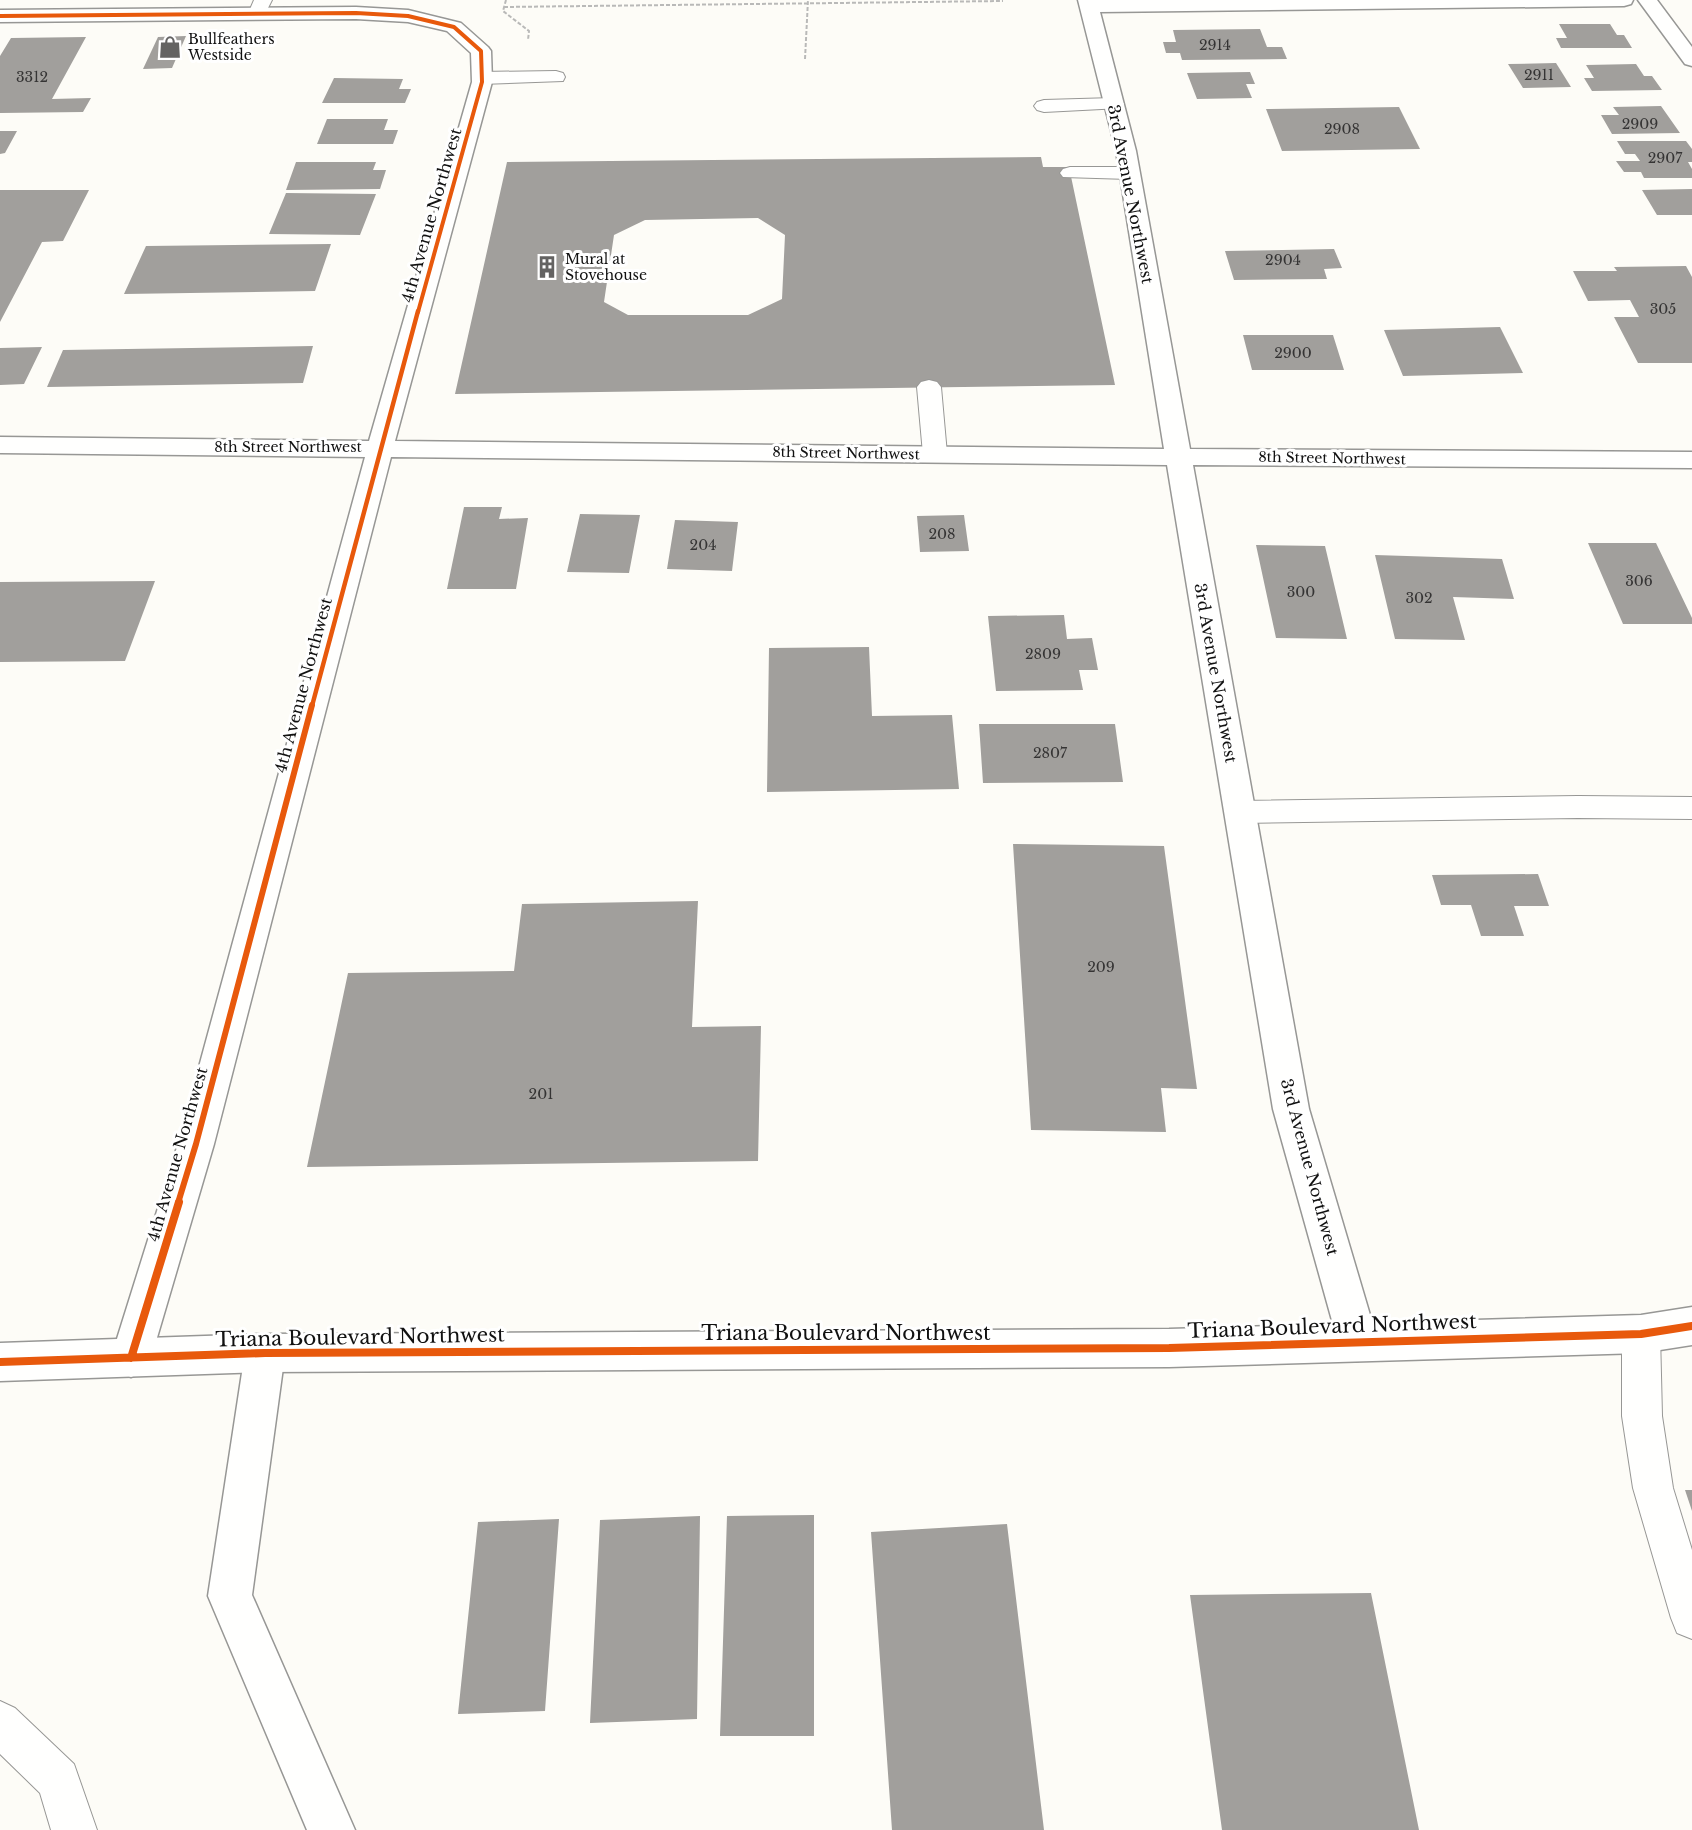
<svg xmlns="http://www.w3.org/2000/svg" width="1692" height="1830" font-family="'Libre Baskerville',serif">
<rect width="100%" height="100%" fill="#fdfcf7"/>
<path fill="#a19f9c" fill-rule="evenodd" d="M1559,24H1610L1617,35H1624L1632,48H1561L1556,38H1567Z
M1260,29L1267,47H1282L1287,59L1182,60L1180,53H1166L1163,42H1176L1173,30Z
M186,36L172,68L143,69L158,37Z
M86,37L52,99L91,98L83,112L0,113V56L11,38Z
M1556,63L1571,87L1523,88L1508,64Z
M1636,64L1644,76H1652L1662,90L1592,91L1584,78H1594L1586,65Z
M1250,72L1255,84H1246L1252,98L1197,99L1187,73Z
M334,78L403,79L399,89H411L405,103H322Z
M1661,106L1680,133L1612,134L1601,115H1619L1613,107Z
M1399,107L1420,149L1282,151L1266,109Z
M327,119H388L384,130H398L393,144H317Z
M0,131H17L5,153L0,154Z
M1617,141H1686L1692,149V162H1688L1692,169V178H1644L1641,172H1624L1616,161H1640L1635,154H1625Z
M1041,157L1043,167H1069L1115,385L455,394L507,162ZM758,218L785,235L782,299L748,315H628L604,302L614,235L645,220Z
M296,162H376L373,170H386L380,189L286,190Z
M1692,189V215H1657L1642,190Z
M0,190H89L63,241L42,242L0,322Z
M286,193L376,194L360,235L269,234Z
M331,244L315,291L124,294L146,246Z
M1334,249L1342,268L1324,269L1327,279L1234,280L1225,251Z
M1686,266L1692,277V363H1638L1614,317H1639L1630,300L1588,301L1573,271H1617L1614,267Z
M1500,327L1523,373L1403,376L1384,330Z
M1243,335H1333L1344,370H1252Z
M313,346L303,383L47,387L63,350Z
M42,347L24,384L0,385V348Z
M464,507H502L499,519L528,518L516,589H447Z
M580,514L640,515L629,573L567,572Z
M964,515L969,551L920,552L917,516Z
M675,520L738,522L732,571L667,569Z
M1588,543H1656L1692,618V624H1623Z
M1256,545L1325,546L1347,639L1276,638Z
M1375,555L1502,559L1514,599L1453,597L1465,640L1395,639Z
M155,581L125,661L0,662V582Z
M1064,615L1067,639L1092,638L1098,670H1079L1083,690L996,691L988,616Z
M869,647L872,716L952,715L959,789L767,792L769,648Z
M979,724H1115L1123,782L983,783Z
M1013,844L1164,846L1197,1089L1161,1088L1166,1132L1031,1130Z
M1538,874L1549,906H1514L1524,936H1481L1471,905H1441L1432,875Z
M698,901L692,1027L761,1026L758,1161L307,1167L348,973L514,971L522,904Z
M1685,1490H1692V1511Z
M814,1515V1736H720L727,1516Z
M700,1516L697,1719L590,1723L600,1520Z
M559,1519L545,1711L458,1714L478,1522Z
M1007,1524L1044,1830H892L871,1532Z
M1371,1593L1419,1830H1222L1190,1595Z"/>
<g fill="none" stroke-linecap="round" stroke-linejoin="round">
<g stroke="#979795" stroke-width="2">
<path id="service" d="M254,0H272L263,18H251L248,14Z
M556,71L563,73L565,77L563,81L481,84L474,82L472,78L474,74L481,72Z
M1114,98L1121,100L1124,104L1121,108L1044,112L1037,110L1034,106L1037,102L1044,100Z
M1070,167H1129L1136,169L1139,173L1136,177L1129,179L1063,177L1060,173L1063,169Z
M929,380L937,382L941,387L947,454L944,459L935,462L926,459L923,454L917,387L921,382Z
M1578,796L1692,797V819L1578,818L1240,823L1229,820L1225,812L1229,804L1240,801Z
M1641,1316L1654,1321L1660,1334L1662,1416L1673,1488L1692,1550V1639L1677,1633L1671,1618L1633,1488L1622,1416V1334L1628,1321Z
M0,1701L15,1708L74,1764L97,1830H51L40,1793L0,1754Z"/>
</g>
<g stroke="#979795" stroke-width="3">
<path id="minor" d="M1078,0H1633L1631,4L1624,6L1100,12L1136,151L1190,449L1692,452V468L1193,465L1309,1109L1378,1342L1372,1355L1358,1361L1344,1355L1338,1342L1273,1109L1167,465L391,457L214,1144L151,1358L145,1371L131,1377L117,1371L111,1358L178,1144L365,457L0,453V437L369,441L472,82L471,53L447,31L408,22L356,19L0,22V10L356,7L408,10L461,23L488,47L491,51L492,82L395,441L1164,449L1116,151Z
M1638,0H1657L1692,47V66L1685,64Z
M265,1334L279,1340L285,1353L252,1595L355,1830H307L208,1596L245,1353L251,1340Z"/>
</g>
<g stroke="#979795" stroke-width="3">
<path id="tertiary" d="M1692,1307V1345L1641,1353L1169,1367L265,1372L0,1381V1343L265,1334L1169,1329L1641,1315Z"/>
</g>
<path stroke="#b9b9b8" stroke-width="2" stroke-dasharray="4 2" stroke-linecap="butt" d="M506,0L503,11L529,31L528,40
M504,7L1003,1
M805,59L808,0"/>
<use href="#service" fill="#fffffe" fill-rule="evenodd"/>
<use href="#minor" fill="#fffffe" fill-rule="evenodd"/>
<use href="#tertiary" fill="#fffffe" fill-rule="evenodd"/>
<g stroke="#fff" stroke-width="6">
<path id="cycleway-far3" d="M0,16L356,13L408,16L454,27L481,51L482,82L418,312"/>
</g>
<g stroke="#fff" stroke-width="8">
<path id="cycleway-far2" d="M312,706L418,311"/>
</g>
<g stroke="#fff" stroke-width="10">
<path id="cycleway-far1" d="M178,1203L196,1144L312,705"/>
</g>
<g stroke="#fff" stroke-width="11">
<path id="cycleway" d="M131,1358L179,1202
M0,1362L265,1353L1169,1348L1641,1334L1692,1326"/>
</g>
<use href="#cycleway-far3" stroke="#e8590c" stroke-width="4"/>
<use href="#cycleway-far2" stroke="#e8590c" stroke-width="4.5"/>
<use href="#cycleway-far1" stroke="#e8590c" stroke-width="6"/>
<use href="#cycleway" stroke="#e8590c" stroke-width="8"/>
</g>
<defs>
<g id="shop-bare" transform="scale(1.8)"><path d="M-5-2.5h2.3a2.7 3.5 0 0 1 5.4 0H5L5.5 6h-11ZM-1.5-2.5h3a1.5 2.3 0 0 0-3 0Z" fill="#646362" stroke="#fff" stroke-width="2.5" paint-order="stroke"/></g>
<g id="building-bare" transform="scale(1.8)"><path d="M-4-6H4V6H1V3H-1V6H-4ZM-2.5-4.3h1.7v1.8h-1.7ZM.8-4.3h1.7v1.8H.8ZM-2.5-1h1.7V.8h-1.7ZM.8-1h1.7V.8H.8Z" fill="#646362" stroke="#fff" stroke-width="2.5" paint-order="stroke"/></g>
</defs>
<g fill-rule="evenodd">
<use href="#shop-bare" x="170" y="47"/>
<use href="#building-bare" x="547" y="267"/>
</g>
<g text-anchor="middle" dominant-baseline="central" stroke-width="6" stroke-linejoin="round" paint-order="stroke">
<g font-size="14" fill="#111" stroke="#fff" text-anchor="start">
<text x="188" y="39">Bullfeathers<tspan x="188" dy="16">Westside</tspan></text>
<text x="565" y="259">Mural at<tspan x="565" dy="16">Stovehouse</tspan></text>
</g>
<g font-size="14" fill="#353434">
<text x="1215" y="45">2914</text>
<text x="1539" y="75">2911</text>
<text x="32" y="77">3312</text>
<text x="1640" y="124">2909</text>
<text x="1342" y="129">2908</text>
<text x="1665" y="158">2907</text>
<text x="1283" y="260">2904</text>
<text x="1663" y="309">305</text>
<text x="1293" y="353">2900</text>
<text x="942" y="534">208</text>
<text x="703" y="545">204</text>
<text x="1639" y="581">306</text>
<text x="1301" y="592">300</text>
<text x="1419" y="598">302</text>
<text x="1043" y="654">2809</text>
<text x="1050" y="753">2807</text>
<text x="1101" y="967">209</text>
<text x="541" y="1094">201</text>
</g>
<g font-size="14" fill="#111" stroke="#fff">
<text x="288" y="447">8th Street Northwest</text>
<text transform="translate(846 453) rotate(1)">8th Street Northwest</text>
<text transform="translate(1332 458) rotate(1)">8th Street Northwest</text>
</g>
<g font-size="16" fill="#111" stroke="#fff">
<text transform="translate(1131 194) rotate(79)">3rd Avenue Northwest</text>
<text transform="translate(431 215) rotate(-74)">4th Avenue Northwest</text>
<text transform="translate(1216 673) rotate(80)">3rd Avenue Northwest</text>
<text transform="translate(303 685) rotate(-75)">4th Avenue Northwest</text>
<text transform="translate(177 1154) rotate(-74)">4th Avenue Northwest</text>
<text transform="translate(1310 1167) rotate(75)">3rd Avenue Northwest</text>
</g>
<g font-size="20" fill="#111" stroke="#fff">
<text transform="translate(1332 1326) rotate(-2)">Triana Boulevard Northwest</text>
<text x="846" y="1333">Triana Boulevard Northwest</text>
<text transform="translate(360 1337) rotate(-1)">Triana Boulevard Northwest</text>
</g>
</g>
</svg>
